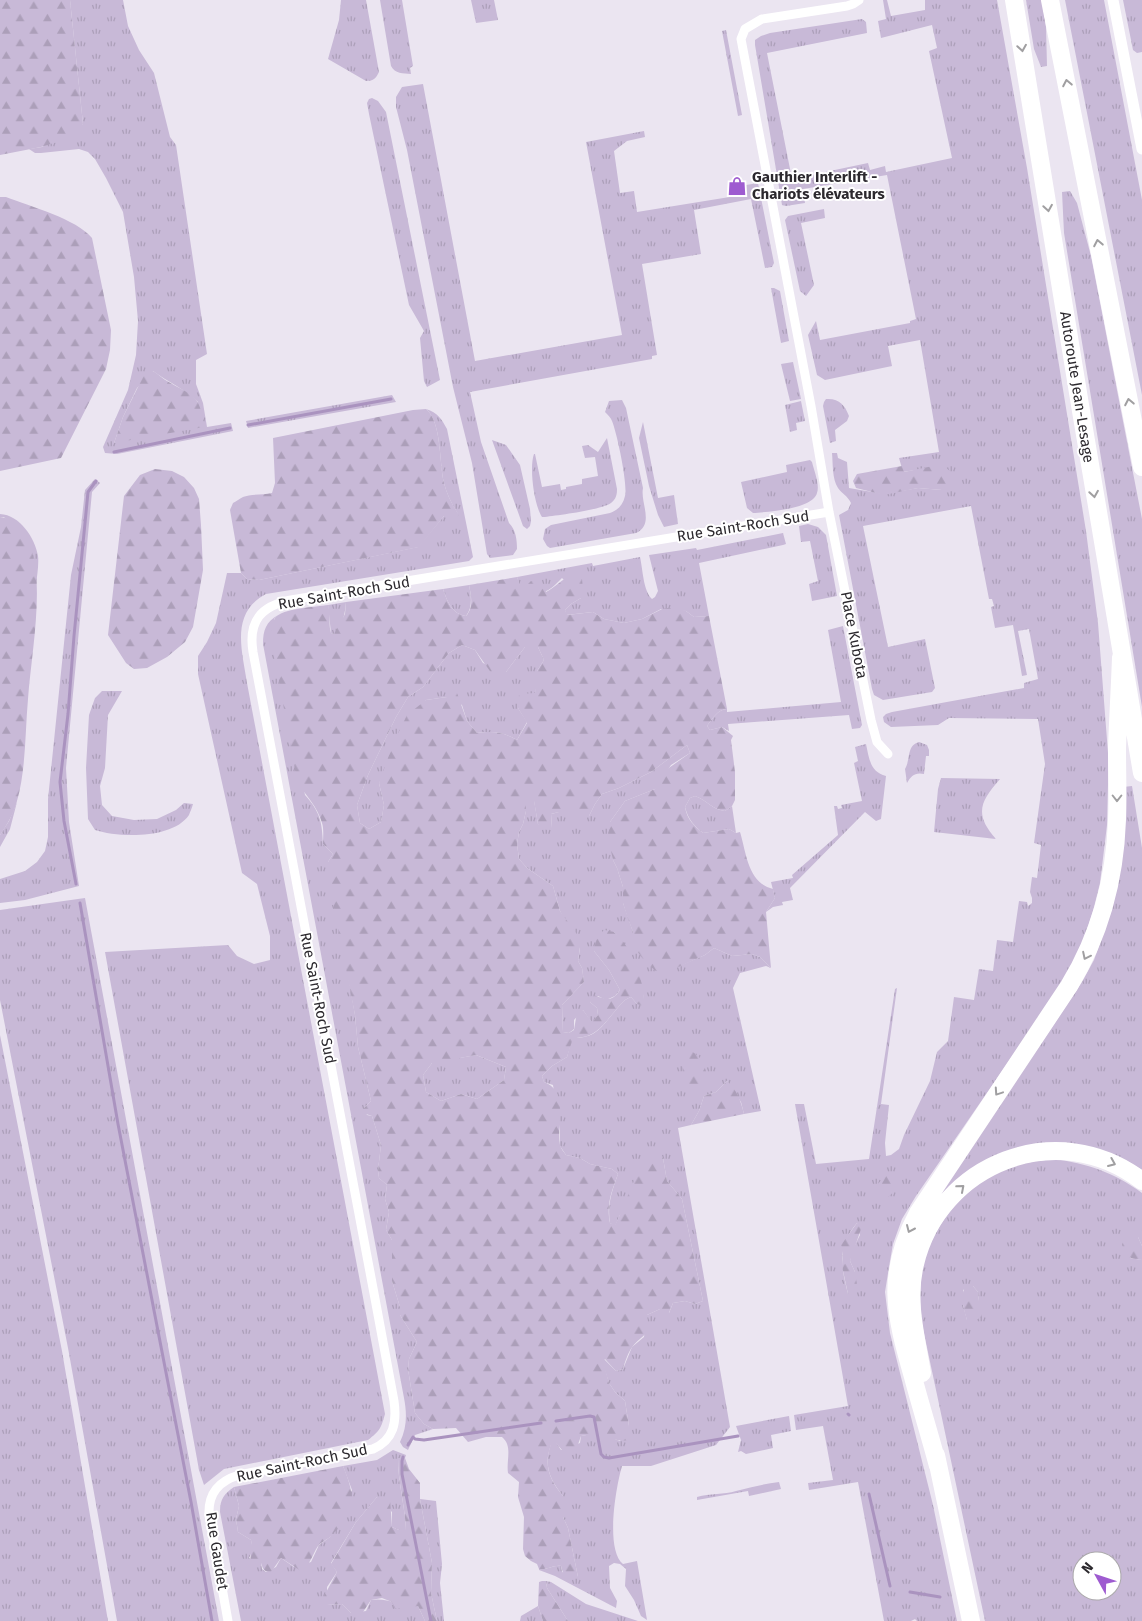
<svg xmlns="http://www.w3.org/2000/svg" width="1142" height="1621" font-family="'Fira Sans',sans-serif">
<defs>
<pattern id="grass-tufts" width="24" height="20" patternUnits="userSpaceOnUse" patternTransform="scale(1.25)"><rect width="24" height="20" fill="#c8b9d7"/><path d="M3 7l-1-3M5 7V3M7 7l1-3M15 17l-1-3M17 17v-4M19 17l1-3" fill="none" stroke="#ac9fb9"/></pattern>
<pattern id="forest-firs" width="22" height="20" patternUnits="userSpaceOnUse" patternTransform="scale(1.25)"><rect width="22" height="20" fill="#c8b9d7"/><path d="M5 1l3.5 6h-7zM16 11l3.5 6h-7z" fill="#ac9fb9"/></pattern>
</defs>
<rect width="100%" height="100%" fill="#ebe5f1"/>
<path fill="url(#grass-tufts)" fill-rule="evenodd" d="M70,0H123L128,26L139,50L154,73L170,137L176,145L207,354L196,360V384L203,403L207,427L231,423L233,431L117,454L105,453L103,447L128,390L136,355L138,321L134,277L123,212L106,178L95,159L88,152L79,149L41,153H35L29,149L42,147L83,124ZM153,371C168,382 185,389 198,402L114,443L123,417L137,388Z
M341,0H366L379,72C376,78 374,81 366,81L328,59L339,20Z
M380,0H402L413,66L410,68L411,74C403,73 395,74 391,66Z
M471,0H494L498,20L476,23Z
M883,0H887L891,16L925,10V0H997L1027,168L1086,531L1098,623L1108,753V785L1107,825L1100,883L1093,911L1083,941L1072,966L1048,1004L916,1196L902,1219L893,1244L889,1267L885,1292L890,1333L933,1505L957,1621H917L915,1619L911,1621H884L858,1482L809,1490L808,1483L833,1480L823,1426L796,1430L794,1415L848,1406L795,1104H804L816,1164L869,1159L895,989L897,988L881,1104L889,1105L885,1143L886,1156L891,1155L899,1149L904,1135L930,1081L937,1052L948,1041L954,997L974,1000L979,969L993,971L997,940L1013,942L1019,901L1027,902L1028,906L1032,903V898L1030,892L1032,877L1037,878L1041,845L1034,843L1045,764L1038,719L949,718L938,725L891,727L884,722L883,717L886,714L892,712L1024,688V683L1038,679L1029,629L1018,631L1027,675L1022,676L1013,625L995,628L991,607L994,606L992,599H989L971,506L863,526L888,647L925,639L935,688L932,692L883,700L874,695L872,689L839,515L848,510L851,503C847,495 842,494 838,488C832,479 833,464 832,453H837L838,458L847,462L849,488L884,494L918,488L942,490L915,470L903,472L899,458L939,452L920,340L888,346L892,366L825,380L817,375L808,335L816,321L820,340L910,323V321L916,319L887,175L803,189L805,203L786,206L782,205L755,45V40L761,36L770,33L862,19L866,22L867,33L767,53L792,179L868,163L870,170L885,166L886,172L952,158L929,51L937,48L932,25L881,38L878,21L886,19ZM857,1223L860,1235L852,1251L850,1261L855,1272L848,1294C841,1266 837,1247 857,1223Z
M1026,0H1042L1046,27L1047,66L1041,67L1034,49Z
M1065,0H1104L1142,200V395Z
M1123,0H1142V52L1137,53L1133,50Z
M726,30L742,115L738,116L722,31Z
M423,84L475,361L622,335L586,142L644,131L645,137L627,141L614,151L620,193L634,191L637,212L742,195L740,186L758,183L774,263L772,267L765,268L751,199L694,210L701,254L642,264L657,355L652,356V359L470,392L481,442L509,523C516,530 517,540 517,549L513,555L490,558L487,554L472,463L453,387L407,150L396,107V97L402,87Z
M372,98L378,101L386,112L440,380L427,387L424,381L420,338L424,331L409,305L369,114L367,103L369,99Z
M1070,191L1077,203L1091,256L1142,519V707L1064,233L1062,192Z
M824,209L825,218L801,223L814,285L806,296L800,291L785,220L788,216Z
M774,288L780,291L789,341L781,343L771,288Z
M793,362L801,399L790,401L781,364Z
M392,395L396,402L248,428L246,421Z
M826,399C839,398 845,405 849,416L847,421L835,430L836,441L830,443L823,406L824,402Z
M622,400L626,408L643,488C640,503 655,524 636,533L550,548L547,546L543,539L545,529L551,525L610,513C618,510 623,505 625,496C628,485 617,433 612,421C611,418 608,415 605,412L609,401Z
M801,401L805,421L796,423L797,430L790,432L785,405Z
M426,409C438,413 441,418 447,429L473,557L469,561L266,594C230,613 242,650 247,683L385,1414C381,1428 380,1431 368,1440L224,1469L204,1485L199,1470L105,952L228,945L237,956L254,964L270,960V936L257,884L242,873L198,674V656L207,642L216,623L227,573H241L247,579L259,580L418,547L444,516L458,514C452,504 447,495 444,483C439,463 442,422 426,409Z
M643,422L658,498L674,495L678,524L664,527L658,515L649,486L639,438Z
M607,438L617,489C617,495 616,499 611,503C601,510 559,515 545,517H542C534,505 529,467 534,454H535L542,487L560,484L561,490L566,489V487L582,484V479L598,476L595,457L585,458L582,446L588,445L598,452Z
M492,440L506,445L520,465L530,509L531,521L530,526L527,529L523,526Z
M810,460L812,462C814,471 820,484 817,493C813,509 768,512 753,513L747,508L741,482L787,472L786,465Z
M95,479L100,483L92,492L66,768L69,822L79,886L25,900L0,903V879L25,871L37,862L45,851L48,837V799L71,575L81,527L85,490Z
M0,514C20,515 35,538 38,556C39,565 37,576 36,585L33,555L4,517H0Z
M808,524L818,527L826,535L837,596L812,601L809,584L818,581L810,541L801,542L799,526Z
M783,533L786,544L783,545L699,563L709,616L694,617L686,611L661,609L642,619L624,623L604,619L593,612L566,615L565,610L571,604L581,598L562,578C545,596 544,593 520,588L517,577L592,563L593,566L640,557C643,570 643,590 652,599L655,597L658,591L649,555L696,548L697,550Z
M469,585C471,595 473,607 466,616C452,614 447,601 443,589Z
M346,602C345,614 343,625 334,634L331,633L328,605Z
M278,615L274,619L305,795C320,812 322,821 323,844L333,854L328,862L355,1015L358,1047L371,1101L364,1108L367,1115L372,1116L381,1145L378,1170L379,1178L387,1185L385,1199L389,1212L386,1230L392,1240V1281L400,1307V1315L417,1342L409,1359L408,1369L415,1413L424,1424L433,1429L415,1435L408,1450L403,1447L400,1442C407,1428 407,1413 404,1398L263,644C263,630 266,622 278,615Z
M843,626L862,725L860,728L852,729L849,715L728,724L729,731L722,727L710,730L707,726C712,719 718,709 727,709V712L841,702L828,630Z
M462,645L475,650L483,663L506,672L525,647H538L544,660L537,671L538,680L535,693L518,708L527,722L517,740C503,732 493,731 477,733L467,721L462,705L447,697L426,700L379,783L384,805L381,822L369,829L360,823L357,805L368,775L396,717L408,697L423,687L449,653Z
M102,691H122L108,715L105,768L100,786L102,805L112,816L134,820L157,819L176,810L184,803L193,804C192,808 190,812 189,815C173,839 119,838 95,830L88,819L86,768L89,715L95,698Z
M919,742L927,745L929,750V756H926L924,774C915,772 911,776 907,783L905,769C911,759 906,746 919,742Z
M866,744C869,758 870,772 886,776L881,819L876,821L865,812L790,888L793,900L782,902L783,905L773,907L766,912L775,898L771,882L793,878L792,875L838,835L834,806H837L838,809L842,808L841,805L862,801L854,763L858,761L855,747Z
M687,745L690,753L671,765L655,789L625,801L610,822L613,860L617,868L623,887V903L633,932L679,966L705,955L714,948L732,956L752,954L760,957L771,968L766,966L740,973L733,988L761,1111L744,1114L741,1102L727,1081L716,1092L704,1096L699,1111L691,1125L678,1128L730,1427L716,1445L651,1466H622C616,1487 605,1549 623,1564L637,1561L647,1620L641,1616L634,1600L625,1586L626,1569L620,1564L614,1563L609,1566L610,1588L617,1601L616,1608L555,1576L539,1570V1569C548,1570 553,1565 561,1566L562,1572L578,1577L568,1528L563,1517V1496C550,1480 543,1465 551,1444L556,1442L561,1450L580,1443L581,1436C594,1433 608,1436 620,1441L629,1426L625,1401L615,1392L609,1383L602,1361L604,1359L616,1371L623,1369L632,1347L644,1337L647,1315L660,1309L669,1313L673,1303L685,1301L695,1304L703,1301L682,1199L667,1181L663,1158L620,1215L615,1226L610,1223C607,1204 612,1191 618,1174L612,1169L590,1164L580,1158L566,1155L560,1146V1131L553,1085L544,1082L542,1076L552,1066L567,1057L572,1038C596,1039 602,1026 616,1010C621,1004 623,1000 631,997L637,1004L644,999C639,972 632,954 614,932L594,951L609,970L620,990L615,996L606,1000L598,996L590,1002L597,1008L598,1015L592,1023L583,1010L574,1020V1029L569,1033L563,1032L562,1005L584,982L582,968L578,961L580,948L560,911L553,886L527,868L519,859L517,844L519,832L523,824L526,811V799L534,800L538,824L552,828L551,814L563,811L589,816L595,804L602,794L619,788L651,772Z
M941,778L1000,779C980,802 974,814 996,839L934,832L938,789Z
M1132,786L1142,848V1170L1127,1161L1110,1153H1005L989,1159L971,1169L958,1179L901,1297L918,1224L1048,1033L1082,982L1094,960L1111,912L1118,884L1123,787Z
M695,796C707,800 711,809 725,811L732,806L736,833L729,829L703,833C694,826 688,819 685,807L690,798Z
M17,802L10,829L0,847V835L9,821Z
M85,898L219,1621H117L68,1348L0,1000V910Z
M0,1035L62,1351L108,1621H0Z
M476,1055L506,1067L504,1080L477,1099L461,1094L441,1101L426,1092L423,1075L432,1063Z
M1053,1159C1087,1163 1115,1173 1142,1193V1246L1138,1237L1130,1258L1142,1260V1621H985L922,1324C920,1305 919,1288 922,1270C928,1230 967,1184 1004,1169C1020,1163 1037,1161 1053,1159ZM973,1286L978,1292L979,1301L967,1320L963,1305V1290ZM1082,1561H1112V1591H1082Z
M789,1416L791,1431L771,1435L773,1448L746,1454L741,1451L738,1452L741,1440L736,1426Z
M393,1450L406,1455L405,1458L398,1459C398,1483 405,1506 406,1530H399L392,1527V1512L377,1497L356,1522L331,1563L337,1572L327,1587V1605L342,1604L351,1613L366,1611L371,1600C388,1597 400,1607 418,1606L425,1621H241L220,1512C220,1499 224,1494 234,1487L239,1506L236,1519L238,1532L251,1540L253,1550L249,1558L261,1563L262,1569L266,1572L276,1567L281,1558L294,1567L311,1562L319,1545L330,1537L352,1490L343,1466L377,1460Z
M779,1482L781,1489L749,1496L748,1491L697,1500V1497C710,1493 724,1495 736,1491C751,1487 764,1484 779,1482Z
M420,1499L436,1501L442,1564L440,1583L444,1621H437L431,1593L432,1563Z
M546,1581L551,1582L586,1604L638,1621H568L547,1588Z
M538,1606L543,1621H520L521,1616Z"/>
<path fill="url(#forest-firs)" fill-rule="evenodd" d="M0,0H70L83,124L70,138L41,147L0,155Z
M0,197H6C29,206 77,219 92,238L111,330L110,350L106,369L61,458L0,471Z
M147,369C156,371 160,377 167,381C194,397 200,394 204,427L114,443L123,417Z
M426,409C442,422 439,463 444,483C447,495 452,504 459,515L454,519L444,516L419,547L259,580L247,579L241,573L230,510L233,503C237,501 239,499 243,497C250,494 263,495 272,493L275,483L273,438L413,410Z
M902,466L904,472L933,466H944L951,472V482L948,486L942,490L918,488L884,495L856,488L853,481L857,474Z
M155,469L172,471L184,477L194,488L199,499L201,525L203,570L193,627L185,642L167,657L147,668L134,669L126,663L108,635L124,496L140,475Z
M0,517C17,519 29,539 33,555C43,595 31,657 28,699C25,732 26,770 17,801C14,813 7,825 0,835Z
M573,575L582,579L583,589L581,598L571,604L565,610L567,615L593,612L604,619L624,623L642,619L662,609L674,607L686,611L694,617L709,616L727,709C718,709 712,719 707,726L710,730L722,727L733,736L731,740L735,772V800L732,806L725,811C711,809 707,800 695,796L690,798L685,807C687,819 694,826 703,833L729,829L736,833L740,832C745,848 747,873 762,884C765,886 769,888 773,889L775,898L766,912L771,968L760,957L752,954L732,956L714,948L705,955L665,973L656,971L646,963L631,943L633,932L627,916L623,903V887L617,868L613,860L608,837L610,822L625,801L655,789L656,777L690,753L687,745L651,772L619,788L602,794L595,804L589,816L582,822C570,812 567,810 551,814L552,828L546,830L538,824L534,801L526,800V811L523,824L519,832L517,844L519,859L527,868L553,886L560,911L581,940L578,961L582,968L584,982L562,1005L563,1032L569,1033L574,1030L577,1012L583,1010L592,1022L598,1015L597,1008L590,1002L592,995C605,998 611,1004 620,990L609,970L594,951L596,939L604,930C608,931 613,931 615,933C632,947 646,985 644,1006L637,1004L631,997C623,1000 621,1004 616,1010C602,1026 596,1038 573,1038L567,1057L552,1066L542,1076L544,1082C570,1092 556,1124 560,1145C561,1149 564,1152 566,1155L580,1158L590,1164L612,1169L618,1174C612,1191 606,1204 610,1223L615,1225C628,1201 633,1172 653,1152H660L663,1158L667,1181L682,1199L703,1301L695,1304L685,1301L673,1303L665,1322L660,1321V1309L647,1315C650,1337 645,1332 633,1346C628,1352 625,1362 623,1369L616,1371L605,1359L603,1361L609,1383L615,1392L625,1401L629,1426L628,1440C614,1443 599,1432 581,1436L575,1453L568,1457L556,1443L551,1445C543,1465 550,1480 563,1496V1517L568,1528L578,1577C566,1581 564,1577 561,1566C553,1565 548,1570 539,1569L537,1564L531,1561L525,1556L523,1549L524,1517L518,1497L519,1482L508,1473C506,1460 513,1446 502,1437H486L468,1442L456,1428L433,1429L424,1424L415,1413L408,1369L409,1359L417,1342L400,1315V1307L392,1281V1240L386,1230L389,1212L385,1199L387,1185L379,1178L378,1170L381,1145L372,1116L363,1113L364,1108L371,1101L358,1047L355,1015L327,872L328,862L333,854L323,844C323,837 324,829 322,823C318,807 305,795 297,781L271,637C272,631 272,623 275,618C282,608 317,607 328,605C331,614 328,624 331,633L334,634L345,614L346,602L443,589C447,601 452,614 466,616C474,607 471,595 469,585L517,577L521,588H524L531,581H537L544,585L546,592C556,587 561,579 573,575ZM462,645L475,650L492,674L506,672L525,647H538L544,660L537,671L535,693L519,694L518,708L527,723L517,740C503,732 493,731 477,733L467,721L457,693L447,697L426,700L407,715L393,744L379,783L384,805L381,822L369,829L360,823L357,805L368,775L396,717L408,697L423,687L449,653ZM476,1055L506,1067L504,1080L477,1099L461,1094L441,1101L426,1092L423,1075L432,1063L450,1069L460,1058Z
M691,1051C703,1057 705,1067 708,1079C684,1097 681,1076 683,1056Z
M727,1081C737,1090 741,1101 744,1114L691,1125L699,1111L704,1096L716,1092Z
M886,1175L896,1179C899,1188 895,1191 888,1197H881L877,1185Z
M857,1223L861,1229L850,1261L855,1272L858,1291L848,1294L842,1266L843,1250L841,1245Z
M1127,1235L1138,1237L1142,1246V1260C1129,1258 1125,1258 1122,1244Z
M966,1286H973L978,1292L979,1301L984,1308L981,1317L973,1322L967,1320C964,1310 959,1295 966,1286Z
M398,1458H405L409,1469L420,1483V1499L432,1563L431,1593L437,1621H425L418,1606L395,1609L392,1602L382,1598L371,1600L359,1618L351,1613L342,1604L327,1605L323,1598L337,1572L331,1564L356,1522L377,1497L390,1499L392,1527L399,1530H406C405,1506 398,1482 398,1458Z
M343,1466C356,1497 356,1512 331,1536C327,1540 321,1542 318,1546C312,1555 311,1564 301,1571L281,1558L271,1572C264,1572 263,1569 261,1563L255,1566H251C249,1556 253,1550 251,1540L238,1532L236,1519L239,1506L234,1487Z
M542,1581H546L547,1588L568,1621H543L538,1606L539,1582Z"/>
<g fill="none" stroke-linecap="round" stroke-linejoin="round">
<path stroke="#aa93bf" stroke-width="3" d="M248,425L391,399
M114,452L230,428
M76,884L64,821L60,782L68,714L74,636L88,492L96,481
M80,903L118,1124L191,1502L212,1621
M848,1414L849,1415
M556,1421L590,1416L594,1417L601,1454L604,1457L609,1458L738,1436
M408,1445L413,1437L415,1439L424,1440L541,1423
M403,1457L402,1461V1474L431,1621
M869,1494L890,1586
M910,1592L940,1597"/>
<path stroke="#fff" stroke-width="9" d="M859,0L853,4L847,6L762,19L745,29L741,39L811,406L829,512L871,720L877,742L888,754
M228,1621L209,1515C208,1493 219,1481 239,1475L373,1449C394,1440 397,1422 394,1401L376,1304L253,652C248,621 261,606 291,600L829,512"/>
<path stroke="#fff" stroke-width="11" d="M1113,0L1142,149"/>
<path stroke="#fff" stroke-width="18" d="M1014,0L1081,411L1142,773
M1050,0L1142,467
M922,1373C916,1337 906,1300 915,1264C939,1163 1058,1116 1142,1181
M936,1455L971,1621
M938,1466C930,1436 921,1407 913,1377C895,1314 885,1274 918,1213L1069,986C1100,935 1115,880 1117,820C1118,796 1117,772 1117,748C1118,718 1120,687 1121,657"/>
</g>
<defs><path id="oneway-chevron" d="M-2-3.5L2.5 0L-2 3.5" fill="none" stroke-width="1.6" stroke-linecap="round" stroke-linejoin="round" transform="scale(1.25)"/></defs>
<g stroke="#a09fa1">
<use href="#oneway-chevron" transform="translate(1022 48) rotate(81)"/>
<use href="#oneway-chevron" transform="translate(1067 83) rotate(-101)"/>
<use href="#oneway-chevron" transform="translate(1048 208) rotate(81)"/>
<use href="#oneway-chevron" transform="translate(1098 243) rotate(-101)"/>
<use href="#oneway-chevron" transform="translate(1129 402) rotate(-101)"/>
<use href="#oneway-chevron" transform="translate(1094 494) rotate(81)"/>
<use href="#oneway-chevron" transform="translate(1117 798) rotate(90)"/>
<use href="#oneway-chevron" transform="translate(1086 956) rotate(116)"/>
<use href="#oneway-chevron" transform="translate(998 1092) rotate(124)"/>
<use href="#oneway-chevron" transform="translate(1112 1163) rotate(23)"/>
<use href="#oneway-chevron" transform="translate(961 1188) rotate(-41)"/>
<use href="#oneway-chevron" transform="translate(910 1229) rotate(114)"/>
</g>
<defs>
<g id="shop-bare" transform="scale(1.5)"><path d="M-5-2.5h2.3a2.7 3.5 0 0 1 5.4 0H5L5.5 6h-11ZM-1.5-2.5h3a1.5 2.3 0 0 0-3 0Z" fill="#9e5bd0" stroke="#fff" stroke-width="2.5" paint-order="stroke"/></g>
</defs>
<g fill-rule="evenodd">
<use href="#shop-bare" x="737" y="186"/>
</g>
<g text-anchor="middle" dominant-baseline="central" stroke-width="4" stroke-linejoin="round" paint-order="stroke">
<g font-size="15" font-weight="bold" fill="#2c292e" stroke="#fff" text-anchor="start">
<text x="752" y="177">Gauthier Interlift -<tspan x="752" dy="17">Chariots élévateurs</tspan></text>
</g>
<g font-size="15" fill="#2c292e" stroke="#fff">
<text transform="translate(1077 387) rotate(81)">Autoroute Jean-Lesage</text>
<text transform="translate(743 526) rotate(-9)">Rue Saint-Roch Sud</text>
<text transform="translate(344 593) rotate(-10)">Rue Saint-Roch Sud</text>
<text transform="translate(854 635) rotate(79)">Place Kubota</text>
<text transform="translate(318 998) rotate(79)">Rue Saint-Roch Sud</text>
<text transform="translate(302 1463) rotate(-12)">Rue Saint-Roch Sud</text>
<text transform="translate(217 1551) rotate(81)">Rue Gaudet</text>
</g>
</g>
<g transform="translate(1097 1576) rotate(310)"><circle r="24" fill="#ffffff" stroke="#aba9ab"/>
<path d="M0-4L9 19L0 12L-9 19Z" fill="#9e5bd0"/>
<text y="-8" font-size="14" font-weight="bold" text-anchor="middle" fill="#2c292e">N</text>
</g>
</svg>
